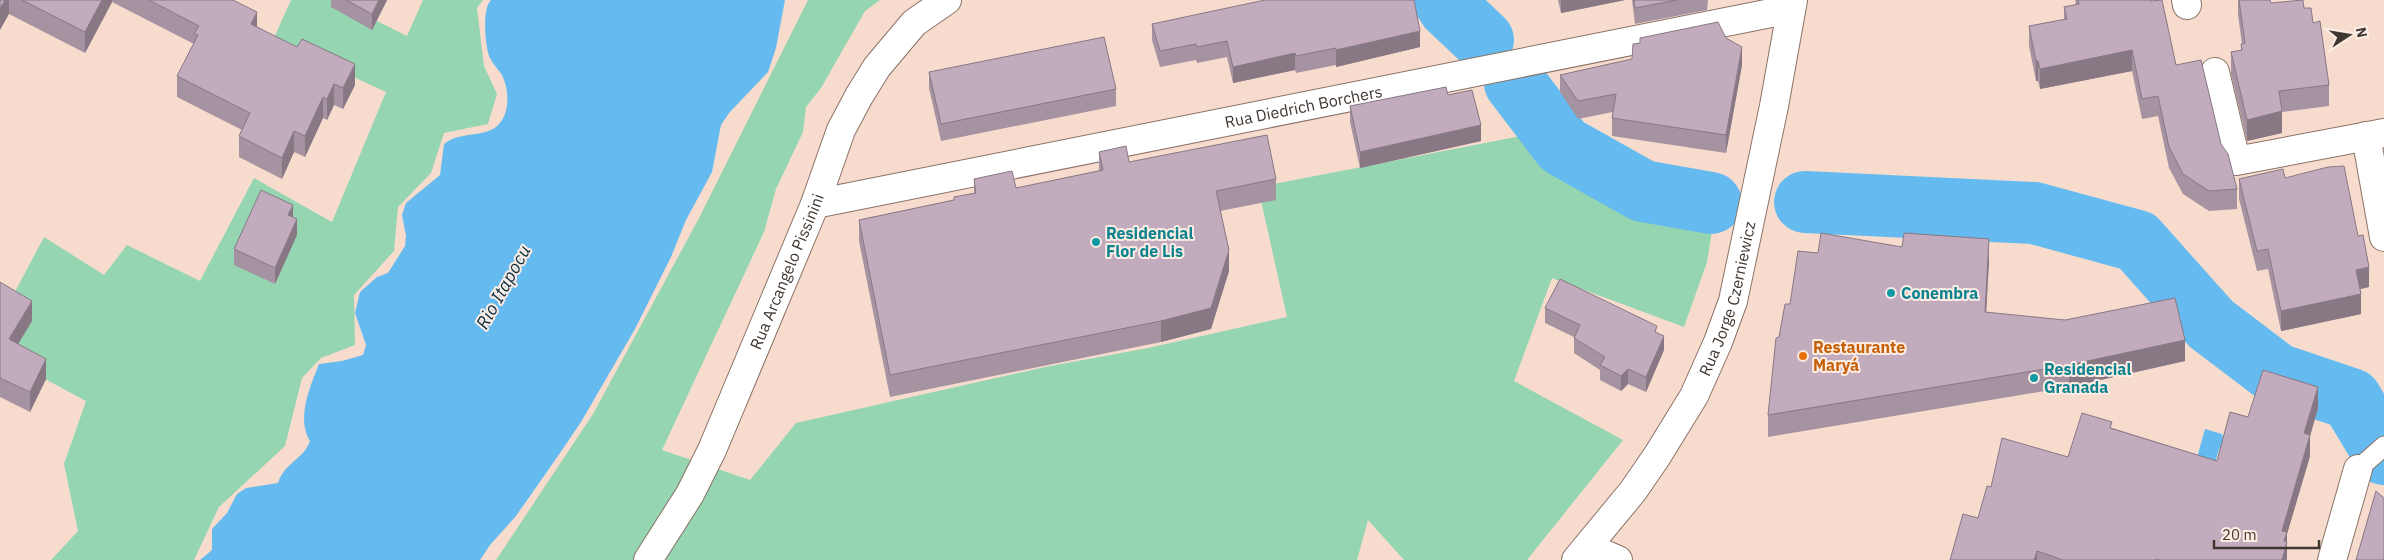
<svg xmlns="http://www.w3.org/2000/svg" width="2384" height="560" font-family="'IBM Plex Sans',sans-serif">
<rect width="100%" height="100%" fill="#f7dcce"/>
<path fill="#95d5b2" d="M291,0H335L407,36L423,0H483L477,8L484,66L497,94L488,124L444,133L431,173L398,207L394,251L354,295L355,345L321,358L302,378L285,446L219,507L194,560H51L78,531L64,464L86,401L0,355V320L44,237L104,275L127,245L200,281L254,178L332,222L386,92L273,40Z
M808,0H880L865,11L821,88L806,107L803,132L776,189L764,232L662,450L750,480L796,423L1045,367L1148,348L1287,317L1258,187L1526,135L1518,92L1556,86L1576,121L1630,167L1720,181L1707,262L1684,327L1552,278L1514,381L1623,440L1527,560H1404L1368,520L1357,560H496L593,414L698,220Z"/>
<path fill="#65bbef" d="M491,0H785L776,48L768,72L729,113L721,125L712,172L686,220L671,257L635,329L581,422L558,456L516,516L490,545L480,560H200L212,550V529L227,513L237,494L246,488L278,483C285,462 303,460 310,441C296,418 310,387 319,364L342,361L363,355L366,345L355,313L360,292L377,277L388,273L405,246L406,236L402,215L406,203L440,175L444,144C461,130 487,139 500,123C510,111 509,89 502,75C498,69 492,63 489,56C485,44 482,9 491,0Z
M2205,429L2222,434L2224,441L2223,448L2219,449L2211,478L2193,472Z"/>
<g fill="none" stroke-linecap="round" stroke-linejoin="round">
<path stroke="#65bbef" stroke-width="62" d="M1444,0L1449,8L1483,40
M1515,83L1563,146L1643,191L1711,203
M1805,202L2034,213L2137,241L2211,324L2277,374L2351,399L2384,454"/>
<g stroke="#8a7266" stroke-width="21">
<path id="service" d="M2358,469L2384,446"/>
</g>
<g stroke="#8a7266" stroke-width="30">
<g id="minor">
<path d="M2186,0L2187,5"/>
<path d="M2215,72L2236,161L2384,133"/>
<path d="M2366,136L2384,237"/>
<path id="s1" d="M815,204L1791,9"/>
<path d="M1588,547L1618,560"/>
<path d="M2332,560L2358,469"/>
</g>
</g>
<g stroke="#8a7266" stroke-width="30">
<g id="secondary">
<path id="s2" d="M648,560L690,494L712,450L815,204L841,130L859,96L877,67L914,23L947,0"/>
<path id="s3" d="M1576,560L1633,491L1657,456L1694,396L1718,342L1733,301L1774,106L1793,0"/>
</g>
</g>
<use href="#service" stroke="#fff" stroke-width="19"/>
<use href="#minor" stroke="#fff" stroke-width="28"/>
<use href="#secondary" stroke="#fff" stroke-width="28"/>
</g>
<path fill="#a693a2" d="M0,0H233L257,27L355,85L343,109L334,105L327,120L323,118L305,157L294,152L282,179L239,157V136L242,130L177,97V76L194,44L112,2L85,53L9,14Z
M331,0H387L372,30L331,7Z
M1558,0H1625L1561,13Z
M1632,0H1708L1707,10L1635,24Z
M2075,0H2151L2176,65L2221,144L2237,189V209L2209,211L2183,194L2169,168L2158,116L2142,119L2132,71L2040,89L2038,81H2036L2029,46V26L2064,19V7L2076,5Z
M2238,0H2270L2271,3L2304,8L2313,23L2329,85V106L2282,112V133L2247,141L2231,74V52L2241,50V44H2242L2238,15Z
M1152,24L1420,47L1336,67V65L1296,73L1295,70L1233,83L1227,57L1197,63L1196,60L1160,67L1152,40Z
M1640,38H1726L1742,65L1726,153L1612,136V118L1613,112L1578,119L1560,92V75L1632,59L1640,43Z
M929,72L1116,89V106L941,141L929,88Z
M1448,95L1481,141L1360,168L1350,122V106Z
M1099,152L1129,162L1276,179V200L1220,211L1229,271L1211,329L1161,342L890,397L859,241V220L954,200V197L974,193V179L1016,188L1099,171Z
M2285,178L2369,287L2360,289L2361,314L2281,331L2268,269L2257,271L2239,199V179Z
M293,217L297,235L275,284L234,265V249Z
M1902,247L1989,261L1986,312L2185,361L2069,387L1768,437V415L1779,337L1790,304Z
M0,282L32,321L18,344L46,379L30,412L0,397Z
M1545,308L1657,332L1664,350L1646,392L1628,384L1621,391L1600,380V370L1574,353V337L1545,323Z
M2318,408L2310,436V456L2287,534V560H1950L1978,518L1991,487L2068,457L2112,428L2217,461L2248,417Z"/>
<path fill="#877884" d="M5,0H9V14L0,30V9Z
M102,0H112V2L85,53V32Z
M379,0H387L372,30V14Z
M1561,0H1625L1561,13Z
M257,12V33L251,24Z
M1420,31V47L1336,67V50Z
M1742,47V65L1726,153V135Z
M2132,50V71L2040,89V69Z
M1295,53V70L1233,83V67Z
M2036,61H2038V81H2036Z
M355,64V85L343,109V88Z
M334,84V105L327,120V99Z
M323,97V118L305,157V136Z
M2282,111V133L2247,141V120Z
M1481,125V141L1360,168V152Z
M294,131V152L282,179V158Z
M293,205V221L288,215Z
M297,219V235L275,284V268Z
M1989,239V261L1985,334V312Z
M1229,250V271L1211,329L1161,342V321Z
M2369,267V287L2356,290V270Z
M2361,294V314L2281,331V311Z
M32,301V321L9,359V339Z
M1664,336V350L1646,392V377Z
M2185,340V361L2069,387V365Z
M46,359V379L30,412V392Z
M1628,369V384L1621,391V376Z
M2318,387V408L2310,436V456L2287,534V560H2282V531L2304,433Z
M2037,551V560H2034Z"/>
<path fill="#c1abbc" stroke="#877884" d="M0,0H5L0,9Z
M22,0H102L85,32Z
M149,0H233L257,12L251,24L297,47L302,39L355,64L343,88L334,84L327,99L323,97L305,136L294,131L282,158L239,136L250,113L177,76L198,35L194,34L199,26Z
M346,0H379L372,14Z
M1265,0H1414L1420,31L1336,50V48L1296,56L1295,53L1233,67L1227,41L1197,47L1196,44L1160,51L1152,24Z
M1634,0H1677L1635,8Z
M2078,0H2151V1L2162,0L2176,65L2201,60L2221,144L2228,154L2237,189L2209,191L2183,174L2169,147L2158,96L2142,99L2132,50L2040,69L2038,61H2036L2029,26L2067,19L2064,7L2079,4Z
M2239,0H2270L2271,3L2303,0L2304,8H2311L2313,23L2320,21L2329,85L2279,91L2282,111L2247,120L2231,52L2242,50L2241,44L2245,43Z
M1718,22L1726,38L1742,47L1726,135L1612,118L1616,94L1578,101L1560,75L1632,59L1633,44L1640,43V38Z
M1104,37L1116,89L941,124L929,72Z
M1446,87L1448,95L1472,90L1481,125L1360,152L1350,106Z
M1267,135L1276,179L1216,191L1229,250L1211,308L1161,321L890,375L859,220L954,200V197L976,193L974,179L1012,171L1016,188L1103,170L1099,152L1126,146L1129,162Z
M2344,166L2358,236L2363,235L2369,267L2356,270L2361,294L2281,311L2268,249L2257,251L2239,179L2283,169L2285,178L2328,167Z
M261,190L293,205L288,215L297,219L275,268L234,249Z
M1821,233L1902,247L1904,233L1989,239L1985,312L2065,320L2175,298L2185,340L2069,365L1768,415L1776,338L1779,337L1785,304H1790L1798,251L1818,253Z
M1560,279L1657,326L1655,332L1664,336L1646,377L1628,369L1621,376L1600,365L1605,357L1574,338L1580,325L1545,308Z
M0,282L32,301L9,339L46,359L30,392L0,378Z
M2263,370L2318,387L2304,433L2310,435L2282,531L2287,532L2284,541L2287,542L2282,560H2160L2156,559V560H2063L2037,551L2034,560H1950L1963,514L1978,518L1987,486L1991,487L2002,438L2068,457L2082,413L2112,422L2110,428L2217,461L2230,412L2248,417Z
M2376,491L2384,498V560H2356Z"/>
<g fill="#0f9aa8" stroke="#fcece3" stroke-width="2">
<circle cx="1096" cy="242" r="5"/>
<circle cx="1891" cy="293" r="5"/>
<circle cx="2034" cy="378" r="5"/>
</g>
<circle fill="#e8710a" stroke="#fcece3" stroke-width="2" cx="1803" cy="356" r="5"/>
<g text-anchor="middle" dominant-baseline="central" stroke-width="4" stroke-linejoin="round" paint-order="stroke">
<g font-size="16" fill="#413731" stroke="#fcece3">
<text stroke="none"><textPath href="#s1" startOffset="498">Rua Diedrich Borchers</textPath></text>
<text stroke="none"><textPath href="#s2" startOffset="321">Rua Arcangelo Pissinini</textPath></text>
<text stroke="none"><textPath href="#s3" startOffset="306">Rua Jorge Czerniewicz</textPath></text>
</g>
<g font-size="16" font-weight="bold" fill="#0d838f" stroke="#fcece3" text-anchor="start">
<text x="1106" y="233">Residencial<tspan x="1106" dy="18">Flor de Lis</tspan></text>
<text x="1901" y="293">Conembra</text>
<text x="2044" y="369">Residencial<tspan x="2044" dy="18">Granada</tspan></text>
</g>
<g font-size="16" font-weight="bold" fill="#c56008" stroke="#fcece3" text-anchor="start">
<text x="1813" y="347">Restaurante<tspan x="1813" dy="18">Maryá</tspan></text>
</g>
<g font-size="18" font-style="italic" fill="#062e42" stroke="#fcece3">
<text transform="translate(503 287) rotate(-61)">Rio Itapocu</text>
</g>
</g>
<g transform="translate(2349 35) rotate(78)" stroke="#fcece3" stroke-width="4" paint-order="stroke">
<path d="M0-4L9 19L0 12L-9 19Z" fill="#413731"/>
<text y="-8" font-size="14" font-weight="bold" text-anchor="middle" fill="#413731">N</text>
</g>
<path d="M2214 540v8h105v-8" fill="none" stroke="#413731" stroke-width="2.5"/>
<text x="2222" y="540" font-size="15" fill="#413731" stroke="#fcece3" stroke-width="4" paint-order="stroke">20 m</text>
</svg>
